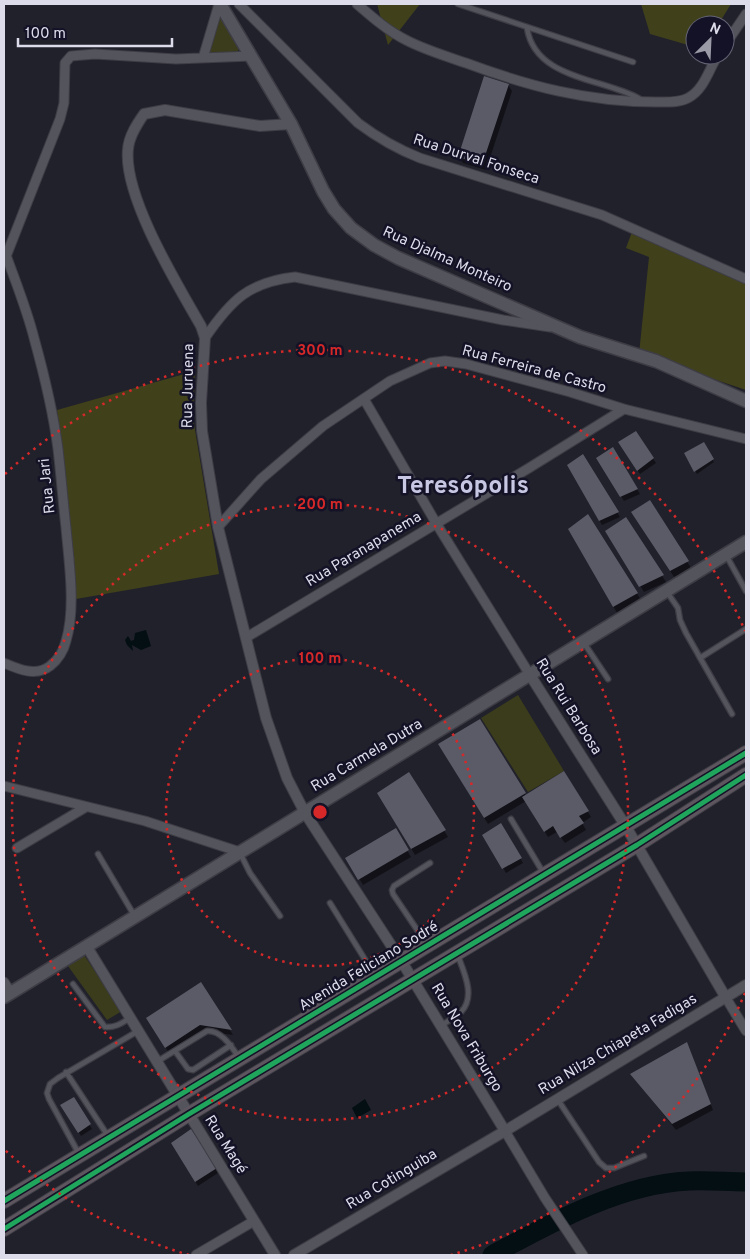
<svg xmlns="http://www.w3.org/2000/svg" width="750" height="1259" font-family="Overpass,sans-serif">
<rect width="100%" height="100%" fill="#21212b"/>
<path fill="#3b3c1b" d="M223,16L239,48L237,53L208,54L219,18Z
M518,695L564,771L528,792L481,718Z
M84,955L122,1011L107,1020L68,966Z"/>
<path fill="#40411b" d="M377,4H420L388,45Z
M641,4H731L718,25H695V47L650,34Z
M633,229L746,279V390L639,354L649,257L626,248Z
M195,371L193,418L219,574L76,599L57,410Z"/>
<path fill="#030f12" d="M146,630L151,646L141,650L132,645L133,651L127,645L125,640L128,636L131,641L134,640L135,633Z
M365,1099L371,1110L357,1118L352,1108Z"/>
<path fill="#0007" d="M508,85L512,91L486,170L463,163L459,157Z
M636,433L656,463L640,474L620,443Z
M703,444L714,462L697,474L686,454Z
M612,448L640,494L624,501L598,458Z
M583,456L620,517L602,525L568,465Z
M649,501L691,568L674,577L637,519Z
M588,516L641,600L617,613L570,529Z
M626,519L666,582L644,592L607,531Z
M479,720L526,796L564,773L591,817L582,823L586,830L565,843L557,832L548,837L526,801L488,824L439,745Z
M409,774L448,837L415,855L378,793Z
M501,825L523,863L506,873L484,835Z
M395,830L411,857L363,885L347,858Z
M201,984L233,1035L204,1031L169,1053L151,1024Z
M690,1050L713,1110L676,1130L632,1075Z
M73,1098L92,1129L81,1136L62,1105Z
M173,1144L216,1168L218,1173L198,1186Z"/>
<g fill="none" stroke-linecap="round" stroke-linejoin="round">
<path stroke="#030f12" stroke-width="19" d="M492,1255C551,1223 620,1184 689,1181C708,1180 727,1182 746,1182"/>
</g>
<path fill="#5b5b68" d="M484,76L509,84L482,165L458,157Z
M636,431L654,458L637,471L618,442Z
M704,442L714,459L694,472L684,453Z
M613,447L638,489L620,497L596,458Z
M583,454L619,512L599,521L567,465Z
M650,500L689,561L670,571L631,512Z
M588,514L638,593L613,607L568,529Z
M626,517L664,575L639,587L605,531Z
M480,719L526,793L484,818L438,744Z
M564,771L589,811L579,816L584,823L560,838L553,826L544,832L522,797Z
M409,772L446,830L411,849L377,793Z
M501,823L522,858L502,869L482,835Z
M396,828L409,850L358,880L345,858Z
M201,982L232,1030L200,1025L165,1048L146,1018Z
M687,1042L711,1104L672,1124L630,1074Z
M74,1097L91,1124L78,1133L60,1105Z
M191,1129L217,1168L195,1182L171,1143Z"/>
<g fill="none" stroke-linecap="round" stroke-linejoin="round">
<g stroke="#3e3d46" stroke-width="7">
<path id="service" d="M458,4L633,62
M527,28C535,80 604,78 640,99
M726,555L746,591
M667,592L678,608L680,620L686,633L732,714
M584,643L608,679
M700,658L746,629
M511,819L544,874
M98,854L134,915
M241,855L250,873L280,916
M330,903L374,974
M426,943L393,894L392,890L394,886L430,863
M73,984L105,1027C115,1028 122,1023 130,1018
M441,1026C448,1021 455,1017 461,1012C476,997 464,972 458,956
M175,1051L188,1069L193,1070L231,1045
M158,1061L207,1031C221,1030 231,1046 238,1056
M66,1072L108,1136
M558,1100L599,1162L606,1168H614L644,1156
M79,1154L49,1099L47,1093L50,1084L58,1078L138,1031"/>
</g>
<g stroke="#3e3d46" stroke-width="11">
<path id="minor" d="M239,4L358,123C378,138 397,149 420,158L602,215L746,279
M357,4C372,17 388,31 406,40C425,50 446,56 466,63C528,86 588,102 655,102C666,102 679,103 688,98C704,90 709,69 718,55
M725,45L746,14
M203,58L219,4
M5,259L60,119L64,103L65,63L71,56L95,54L176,59L251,56
M205,338C231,300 249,282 295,277L503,320L550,327
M364,399L436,523L530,675
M218,527L261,479L323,426L390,381L430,363L445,361L466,364L570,392L624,409L746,439
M247,637L529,468L624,409
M4,663C18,669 36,677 50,666C58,660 64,650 66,641C76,608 69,562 66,528C63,501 61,475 58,449C53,411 44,374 34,338C27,310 16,283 6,255
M4,786L145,821L240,852
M17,848L86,807
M4,982L11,993
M726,998L746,1031
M505,1131L545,1198L583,1255
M196,1255L254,1221"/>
</g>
<g stroke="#3e3d46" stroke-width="12">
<path id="tertiary" d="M291,124L260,126L165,110L144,114C137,124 129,136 128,149C123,196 177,284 201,326L205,338L201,403L202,431L218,527L266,718L287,778L305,813L402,962L505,1131
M530,675L625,825L726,998
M87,947L275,1255
M294,1255L505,1131L746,985"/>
</g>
<g stroke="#3e3d46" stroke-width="15">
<path id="secondary" d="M220,4L291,124L323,191L334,209L351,228L374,245L398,258L580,337L656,361L746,401
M4,997L746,542"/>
</g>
<g stroke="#3e3d46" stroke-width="16">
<path id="primary" d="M4,1201L746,753
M4,1229L189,1114L637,845L746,775"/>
</g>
<use href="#service" stroke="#54545c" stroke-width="4.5"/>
<use href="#minor" stroke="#54545c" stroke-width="9"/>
<use href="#tertiary" stroke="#54545c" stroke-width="10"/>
<use href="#secondary" stroke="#54545c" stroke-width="12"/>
<use href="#primary" stroke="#5e565f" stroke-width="14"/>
<g stroke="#141226" stroke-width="8">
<path id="cycleway" d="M4,1201L746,753
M4,1229L189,1114L637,845L746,775"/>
</g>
<use href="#cycleway" stroke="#20a55d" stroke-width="5"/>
</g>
<g fill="none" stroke="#d62828" stroke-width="2.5" stroke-dasharray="2.5 5">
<circle cx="320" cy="812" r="154"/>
<circle cx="320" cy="812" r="308"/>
<path d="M745 993A462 462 0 0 1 451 1255M189 1255A462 462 0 0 1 5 1150M5 474A462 462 0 0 1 745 631"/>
</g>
<g text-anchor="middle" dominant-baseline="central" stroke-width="5" stroke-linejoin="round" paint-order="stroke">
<g font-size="15" fill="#dcdceb" stroke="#141226">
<text transform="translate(476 160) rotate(18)">Rua Durval Fonseca</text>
<text transform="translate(447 260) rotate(24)">Rua Djalma Monteiro</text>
<text transform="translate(534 370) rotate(15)">Rua Ferreira de Castro</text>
<text transform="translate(189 386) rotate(-89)">Rua Juruena</text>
<text transform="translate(48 486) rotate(-96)">Rua Jari</text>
<text transform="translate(364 550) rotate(-31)">Rua Paranapanema</text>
<text transform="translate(568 707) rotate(58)">Rua Rui Barbosa</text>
<text transform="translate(367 756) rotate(-31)">Rua Carmela Dutra</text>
<text transform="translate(369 967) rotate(-31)">Avenida Feliciano Sodré</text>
<text transform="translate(466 1038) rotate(59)">Rua Nova Friburgo</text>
<text transform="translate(618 1045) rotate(-31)">Rua Nilza Chiapeta Fadigas</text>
<text transform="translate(225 1145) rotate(58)">Rua Magé</text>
<text transform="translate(392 1180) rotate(-31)">Rua Cotinguiba</text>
</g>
<g font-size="25" font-weight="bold" fill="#c7c7e3" stroke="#141226">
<text x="463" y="487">Teresópolis</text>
</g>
</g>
<circle cx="320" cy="812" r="8" fill="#d62828" stroke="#141226" stroke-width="2.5"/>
<g font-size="15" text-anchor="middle" font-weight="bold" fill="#d62828" stroke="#141226" stroke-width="5" stroke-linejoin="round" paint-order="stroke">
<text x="320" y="355">300 m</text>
<text x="320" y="509">200 m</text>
<text x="320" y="663">100 m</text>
</g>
<rect width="750" height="1259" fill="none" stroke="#dcdceb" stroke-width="10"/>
<g transform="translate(710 40) rotate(24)"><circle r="24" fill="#141226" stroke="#646375"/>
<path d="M0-4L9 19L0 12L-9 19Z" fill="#9b9ba8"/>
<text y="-8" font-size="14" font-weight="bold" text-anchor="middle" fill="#dcdceb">N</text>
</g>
<path d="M18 38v8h154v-8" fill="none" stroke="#dcdceb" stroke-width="2.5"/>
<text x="25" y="38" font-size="15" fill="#dcdceb" stroke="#141226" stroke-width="4" paint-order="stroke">100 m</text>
</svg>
